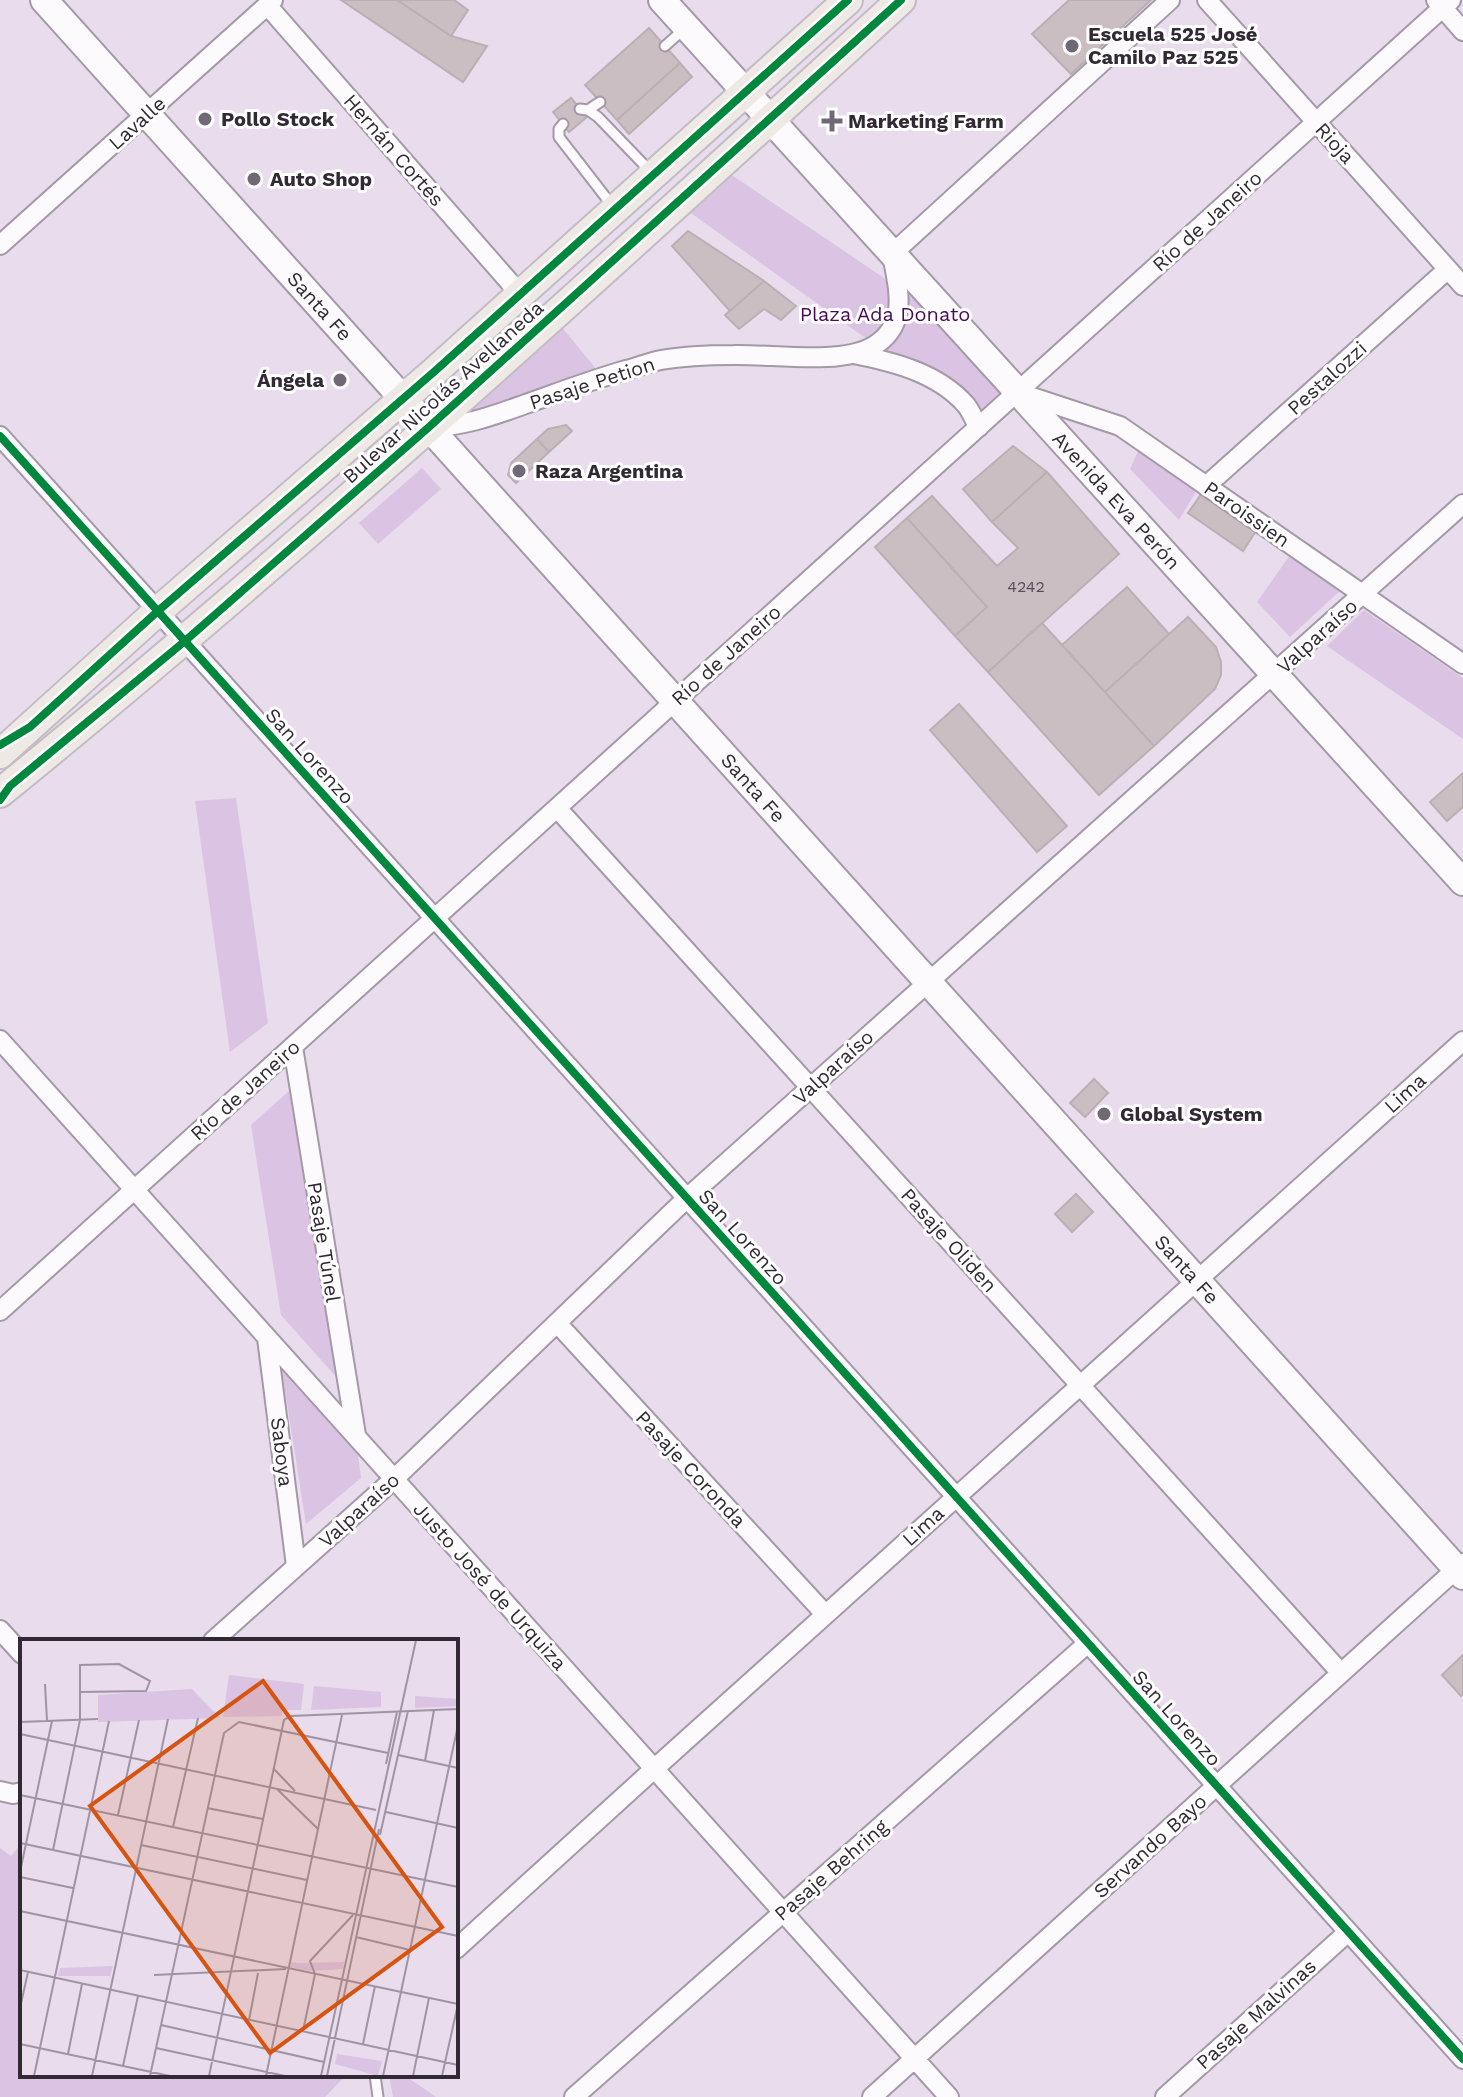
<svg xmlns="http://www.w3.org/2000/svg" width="1463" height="2097" font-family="'Work Sans',sans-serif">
<rect width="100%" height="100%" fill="#e8dced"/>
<path fill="#dbc3e4" d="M723,169L918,301L1005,390L1000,402L979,416L885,352L681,206Z
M560,325L597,370L456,418Z
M1139,449L1197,490L1179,520L1130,469Z
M422,468L441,489L378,544L359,523Z
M1290,555L1341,590L1290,637L1257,602Z
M1364,610L1463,678V739L1327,646Z
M236,798L268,1023L230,1052L195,801Z
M289,1091L338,1379L281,1315L251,1125Z
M281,1365L358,1455L361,1478L306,1524Z
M22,1843V2075H346L325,2097H0V1848L11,1856Z
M389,2075H404L436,2097H393Z"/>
<path fill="#cabec3" stroke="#bbafb4" stroke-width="2" d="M341,0H397L451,36L487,46L463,82Z
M397,0H454L468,10L451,36Z
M1069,0H1151L1071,74L1032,34Z
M649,28L680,63L617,120L585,85Z
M680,63L692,77L629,134L617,120Z
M571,98L587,117L569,132L553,112Z
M688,231L764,281L730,311L672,246Z
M764,281L796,306L781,320L764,309L739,329L725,315Z
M566,425L572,431L549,452L537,439L548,429Z
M537,439L549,452L516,483L508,475L511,463Z
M1013,446L1047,472L992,522L963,489Z
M1047,472L1119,554L988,672L955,636L987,607L907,518L932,496L997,566L1018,548L992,522Z
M1202,493L1256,531L1243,551L1188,513Z
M907,518L987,607L955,636L875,547Z
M1127,587L1169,634L1105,692L1062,645Z
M1188,617L1216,647L1221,662V675L1215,689L1154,746L1105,692Z
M1042,623L1154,746L1099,795L988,672Z
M959,704L1067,826L1037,852L930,730Z
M1463,773V807L1447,821L1430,802Z
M1094,1079L1108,1093L1085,1117L1070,1103Z
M1076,1194L1093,1212L1072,1232L1055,1214Z
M1463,1655V1694L1461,1696L1442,1675Z"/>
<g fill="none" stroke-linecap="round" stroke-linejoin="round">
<g stroke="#a399a7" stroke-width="13">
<path id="service" d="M665,46L683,30
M580,109L588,110L598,117L651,172
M588,110L600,102
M563,124L559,129V137L614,208
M375,2075L378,2097"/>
</g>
<g stroke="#a399a7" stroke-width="22">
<path id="minor" d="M1207,0L1463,286
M1436,0L1463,31
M267,5L520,294
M0,245L273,0
M854,354C894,362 938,373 966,405C971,411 974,420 979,427
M1020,393L1120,426L1463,664
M429,427C462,427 492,416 523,405C557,393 591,380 626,370C638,367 650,362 661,360C684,356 711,355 734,355C773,354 839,365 872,347C910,325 898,289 892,254L1170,0
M0,436L1463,2059
M1206,486L1448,269
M557,808L1341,1673
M0,1040L949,2097
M293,1047L356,1435
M0,1311L1451,0
M557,1323L825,1614
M267,1338L296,1566
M0,1630L22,1654
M213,1641L394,1479L687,1198L1463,504
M0,1791L13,1794L22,1792
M456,1949L654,1769L1463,1041
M574,2097L1088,1643
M872,2097L1463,1563
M1165,2097L1348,1932"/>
</g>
<g stroke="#a399a7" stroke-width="30">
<g id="secondary">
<path id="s1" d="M44,0L1463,1576"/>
<path id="s2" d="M662,0L1463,882"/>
</g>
</g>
<g stroke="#c2bcc4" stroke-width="32">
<path id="primary" d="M0,754L158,611L435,371L848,0
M0,793C310,541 606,270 901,0"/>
</g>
<use href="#service" stroke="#fcfafc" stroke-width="9"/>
<use href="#minor" stroke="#fcfafc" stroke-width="18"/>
<use href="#secondary" stroke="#fcfafc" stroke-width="26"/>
<use href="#primary" stroke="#efe9e5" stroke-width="28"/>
<g stroke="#fff" stroke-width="13">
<path id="cycleway" d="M0,436L1463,2059
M0,745L30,727L158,611L435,371L848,0
M0,800L10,786L185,641L429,427L901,0"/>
</g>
<use href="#cycleway" stroke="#00873e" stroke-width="8"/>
</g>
<g fill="#716875" stroke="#fff" stroke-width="3">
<circle cx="1072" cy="46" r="8"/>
<circle cx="205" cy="119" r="8"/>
<path d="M828 109h8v8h8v8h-8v8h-8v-8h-8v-8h8z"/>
<circle cx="254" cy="179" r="8"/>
<circle cx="340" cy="380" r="8"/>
<circle cx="519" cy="471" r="8"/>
<circle cx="1104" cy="1114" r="8"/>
</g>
<g text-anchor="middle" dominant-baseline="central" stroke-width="6" stroke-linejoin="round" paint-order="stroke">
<g font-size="16" fill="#574e58">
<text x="1026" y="586">4242</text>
</g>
<g font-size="20" font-weight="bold" fill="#312934" stroke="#fff" text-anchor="start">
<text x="1088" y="34">Escuela 525 José<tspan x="1088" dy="23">Camilo Paz 525</tspan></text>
<text x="221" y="119">Pollo Stock</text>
<text x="848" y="121">Marketing Farm</text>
<text x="270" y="179">Auto Shop</text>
<text x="324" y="380" text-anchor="end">Ángela</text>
<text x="535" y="471">Raza Argentina</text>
<text x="1120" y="1114">Global System</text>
</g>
<g font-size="20" fill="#312934" stroke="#fff">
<text transform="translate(137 123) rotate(-42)">Lavalle</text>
<text transform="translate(1335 143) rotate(48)">Rioja</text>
<text transform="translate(394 150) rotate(49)">Hernán Cortés</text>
<text transform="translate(1207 221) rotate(-42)">Río de Janeiro</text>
<text stroke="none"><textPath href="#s1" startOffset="412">Santa Fe</textPath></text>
<text transform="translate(1327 378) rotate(-42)">Pestalozzi</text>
<text transform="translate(592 383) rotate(-18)">Pasaje Petion</text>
<text transform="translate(443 392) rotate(-42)">Bulevar Nicolás Avellaneda</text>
<text stroke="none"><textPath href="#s2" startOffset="676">Avenida Eva Perón</textPath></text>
<text transform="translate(1247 514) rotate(35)">Paroissien</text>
<text transform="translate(1317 636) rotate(-42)">Valparaíso</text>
<text transform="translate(726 655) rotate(-42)">Río de Janeiro</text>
<text transform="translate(310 756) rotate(48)">San Lorenzo</text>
<text stroke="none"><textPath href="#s1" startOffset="1060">Santa Fe</textPath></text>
<text transform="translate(833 1067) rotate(-42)">Valparaíso</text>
<text transform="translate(245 1090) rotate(-42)">Río de Janeiro</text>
<text transform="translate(1405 1093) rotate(-42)">Lima</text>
<text transform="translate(743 1237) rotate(48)">San Lorenzo</text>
<text transform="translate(949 1240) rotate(48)">Pasaje Oliden</text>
<text transform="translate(324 1242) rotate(81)">Pasaje Túnel</text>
<text stroke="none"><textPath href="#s1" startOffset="1708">Santa Fe</textPath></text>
<text transform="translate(282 1452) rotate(83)">Saboya</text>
<text transform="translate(691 1469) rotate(47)">Pasaje Coronda</text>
<text transform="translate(359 1510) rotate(-42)">Valparaíso</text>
<text transform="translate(923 1526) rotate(-42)">Lima</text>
<text transform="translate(490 1586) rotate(48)">Justo José de Urquiza</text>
<text transform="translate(1177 1718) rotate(48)">San Lorenzo</text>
<text transform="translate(1150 1846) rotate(-42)">Servando Bayo</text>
<text transform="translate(831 1870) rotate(-41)">Pasaje Behring</text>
<text transform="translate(1256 2014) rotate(-42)">Pasaje Malvinas</text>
</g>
<g font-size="20" fill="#480958" stroke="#fff">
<text x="885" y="314">Plaza Ada Donato</text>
</g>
</g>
<g transform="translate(20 1639)">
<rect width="438" height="438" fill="#e8dced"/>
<path d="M209,36L284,45L281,71H262V77L203,78ZM294,47L361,53V68L291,71ZM172,50L200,79L78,83V56ZM395,57L438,60V67L395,69ZM271,323L279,324L324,323L323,330L288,332L270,328ZM93,327L90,337H38L40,329ZM317,415L362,422L358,437L315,425Z" fill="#dbc3e4"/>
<path fill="none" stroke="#9f94a3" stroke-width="2" d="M25,45L27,82M0,83L78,80M0,95L356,171M378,116L438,129M405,122L414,71M366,125L377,73M253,129L275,152M257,150L298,190M0,156L438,248M187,169L243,180M366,173L438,189M98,176L119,81M153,188L178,79M360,196L388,72M0,204L438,297M121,206L287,241M33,211L60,81V26L99,25L130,42L126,52L61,53M0,233L32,82M0,238L53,249M0,272L438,365M336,298L390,311M0,331L438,426M134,336L266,330M0,369L8,333M229,381L238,334M141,386L304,423M283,392L295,335L290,322L333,276M0,405L150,437M343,405L355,347M136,409L265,437M48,415L62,345M103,427L118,357M14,437L89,82M72,437L148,80M130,437L204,94L219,83L368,114M189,437L264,81L271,77L438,70M246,437L322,76M301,437L396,1M307,437L359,190M363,437L438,86M393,437L409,359M422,437L438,365"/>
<path fill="#d65410" fill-opacity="0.15" stroke="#d65410" stroke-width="4" d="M243,42L422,288L250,414L70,167Z"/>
<rect width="438" height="438" fill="none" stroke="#312934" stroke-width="4"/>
</g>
</svg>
